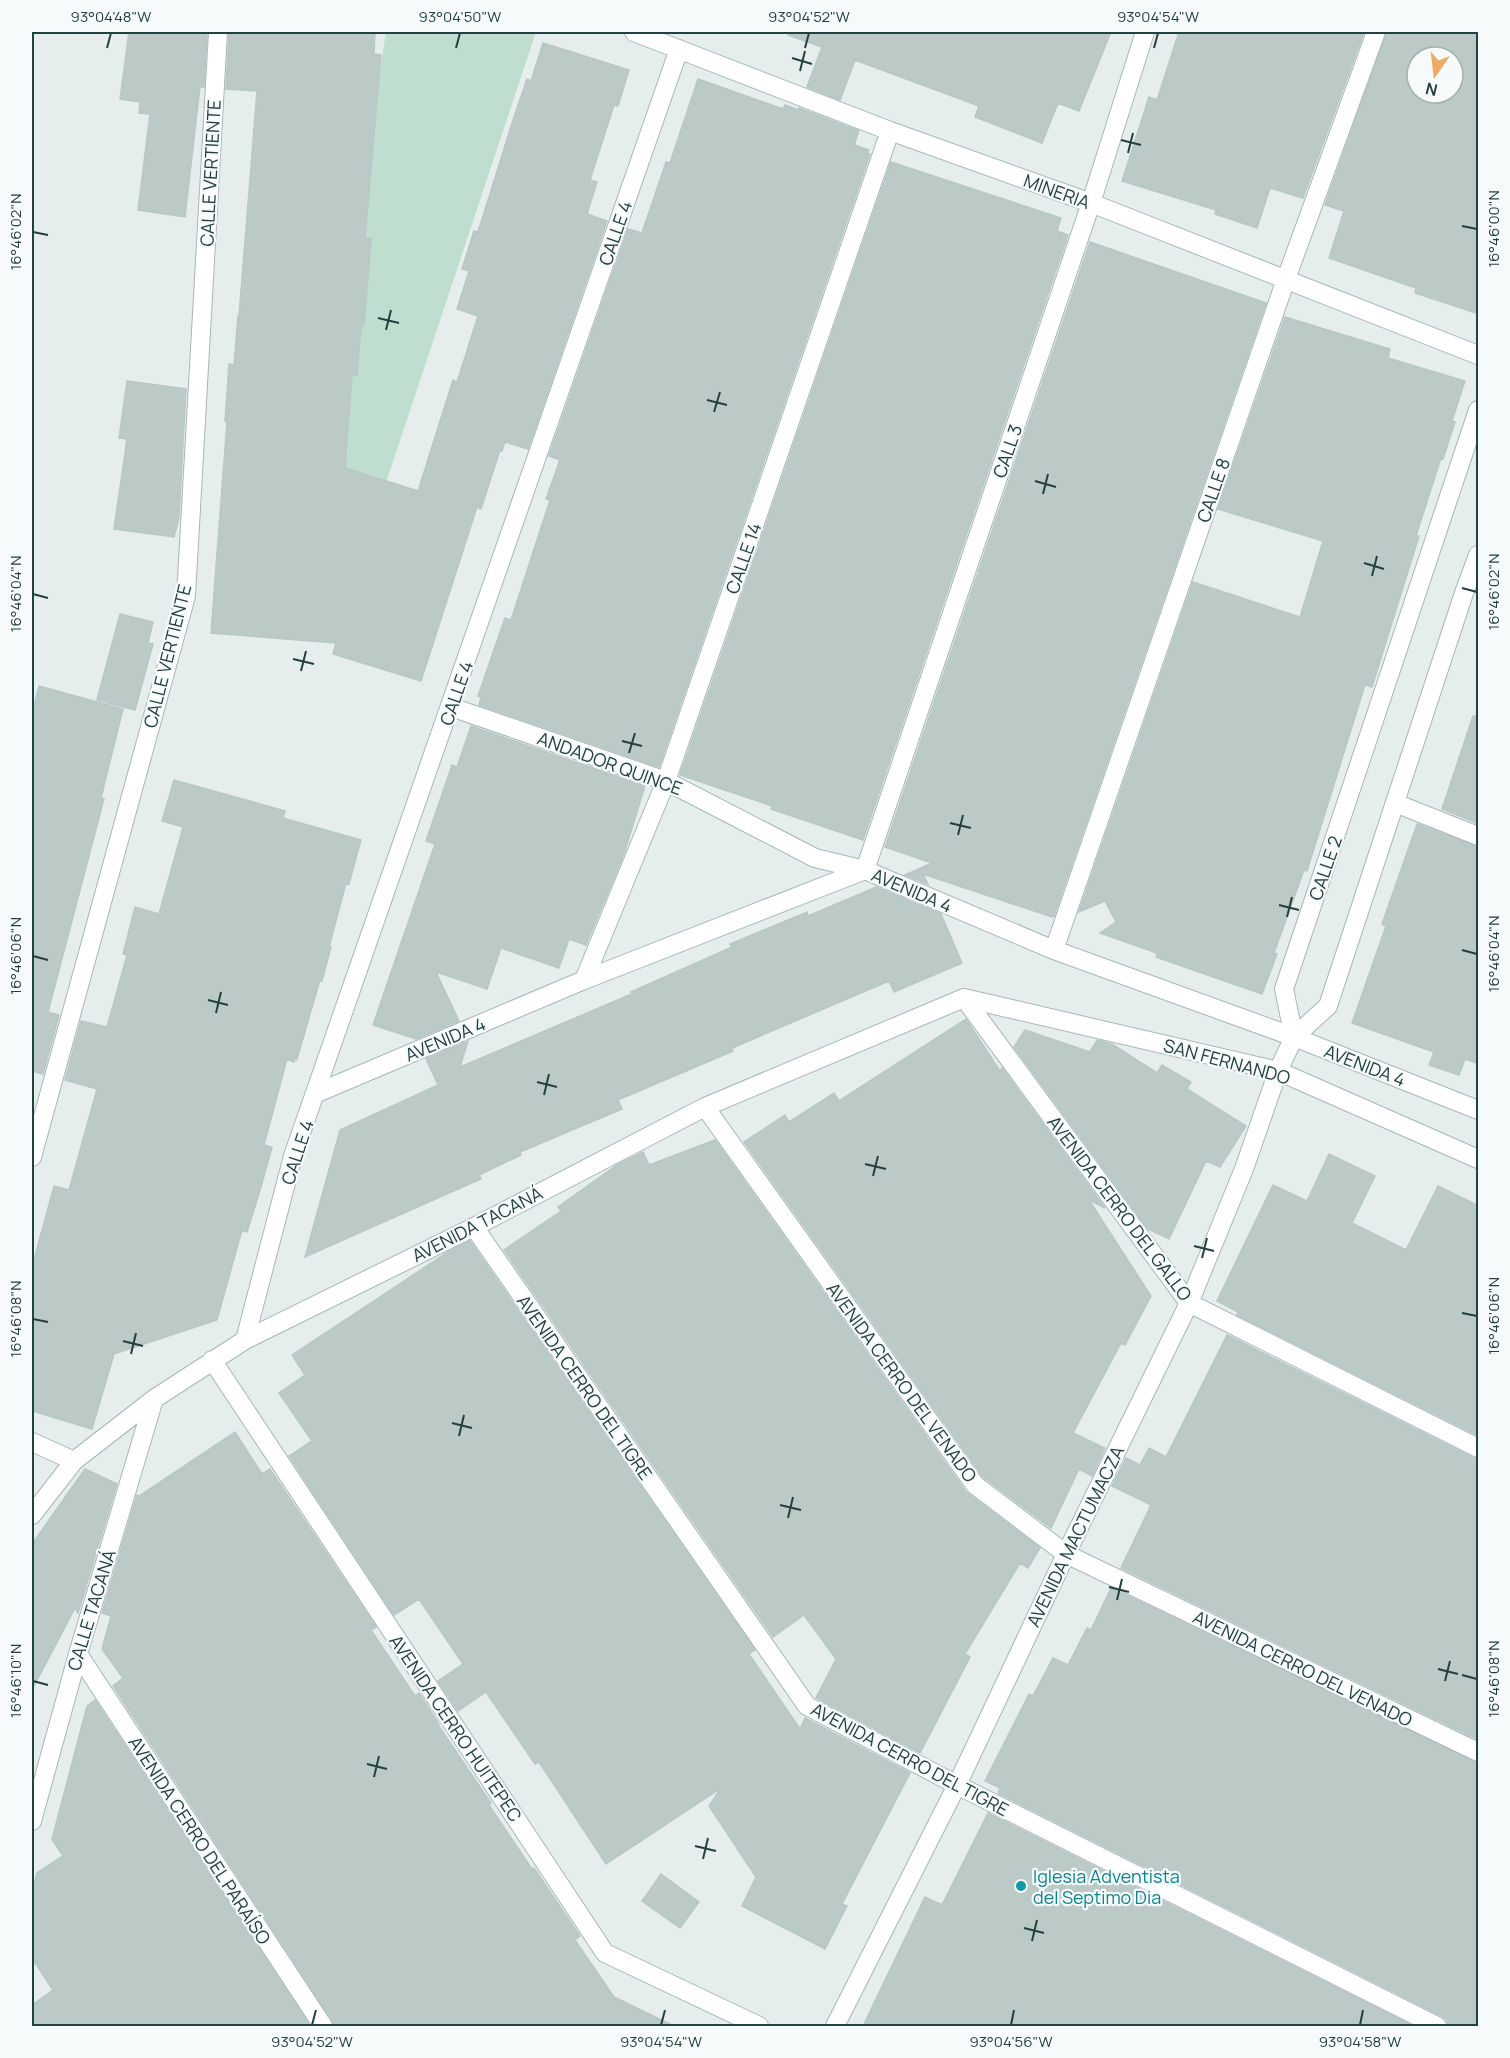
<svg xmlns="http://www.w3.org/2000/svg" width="1510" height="2058" font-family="Manrope,sans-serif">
<rect width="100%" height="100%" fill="#e6eeed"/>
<path fill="#c0ded0" d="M386,32H536L339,624L295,610Z"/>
<path fill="#bbc9c7" stroke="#b8c8c6" stroke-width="1.5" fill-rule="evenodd" d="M129,32H207L204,87H200L185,217L138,210L150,114L139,113L140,102L120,99Z
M229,32H375L374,54L381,55L365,238L371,239L364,326H361L357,375L352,374L345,468L418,491L453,380L457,382L478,316L457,309L469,271L462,269L474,231L478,232L514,117L527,79L531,81L543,43L629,70L618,106L614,105L590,180L597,182L587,214L607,221L528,449L505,442L502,451L500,450L481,509L477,507L421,681L333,654L336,643L211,633L227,422L225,421L229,364L234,365L238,316H239L257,91L226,89Z
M789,32H1111L1079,111L1058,103L1042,143L975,117L979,106L855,60L840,100L807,87L822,47L788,35Z
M1179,32H1364L1303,198L1270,188L1257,228L1215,214L1216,210L1122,181L1149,97L1157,100Z
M1387,32H1479V314L1415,293L1416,288L1329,258L1344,211L1325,205ZM1417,57H1453V93H1417Z
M698,79L783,109L785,105L798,110L799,108L859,131L854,145L869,150L867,153L870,154L659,767L479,705L481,697L478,696L505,618L511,620L550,500L546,499L560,460L549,456L628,229L642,233L666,162L670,163Z
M891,162L1061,218L1057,231L1068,235L863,840L771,809L772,806L680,775Z
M1090,242L1266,303L1054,916L1052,917L923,874L928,884L905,875L932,863L885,847Z
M1285,317L1390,349L1388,358L1465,381L1452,421L1455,422L1443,459L1441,458L1416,536H1419L1372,687L1365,685L1307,871L1304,870L1274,953L1277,954L1262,994L1156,957L1157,953L1100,933L1116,922L1105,901L1079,912L1193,582L1300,617L1323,541L1218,509Z
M127,381L186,389L179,518L174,537L114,529L127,439L119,438Z
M120,614L153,622L148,643L153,644L135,710L97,700Z
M39,686L123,709L101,798L104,799L48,1012L59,1015L43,1074L32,1071V714Z
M1473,716L1479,717V824L1442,809Z
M471,726L645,786L624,854L586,945L569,939L559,968L501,948L487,989L436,972L459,1021L416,1039L373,1025L435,844L426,841L452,765L457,767Z
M174,780L285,811L283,818L361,840L349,884L346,883L329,947H331L322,981L320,980L297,1059L296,1056L294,1062L287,1059L264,1145L272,1147L261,1187L247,1232L242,1230L217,1320L114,1354L92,1429L32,1411V1267L54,1186L69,1190L97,1089L65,1080L81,1021L107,1027L127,955L123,954L135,907L159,914L183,827L162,821Z
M1417,824L1479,847V1064L1465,1059L1459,1075L1429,1065L1434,1052L1352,1023L1386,926L1382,924Z
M876,887L941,914L962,963L894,992L889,981L732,1048L733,1051L618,1100L622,1109L520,1152L521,1155L479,1175L481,1179L305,1257L340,1130L438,1085L426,1059L468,1041L460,1067L634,993L631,992L732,947L730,944L807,912L808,916Z
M966,1019L1000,1071L1002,1068L1105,1208L1089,1200L1151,1296L1125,1345L1121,1343L1073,1433L1105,1448L1092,1476L1079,1469L1051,1528L983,1477L744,1142L785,1115L789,1122L834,1093L839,1101Z
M1025,1030L1090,1052L1097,1040L1112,1044L1157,1073L1162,1065L1191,1082L1187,1089L1246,1126L1220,1167L1206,1161L1169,1239L1148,1229L1014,1047Z
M715,1140L966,1492L1040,1548L1028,1568L1020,1563L965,1654L970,1657L920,1753L816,1698L836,1659L804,1615L773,1637L504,1250L561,1211L558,1207L617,1165L643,1152L649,1165Z
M1329,1154L1375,1176L1352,1223L1406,1250L1438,1186L1479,1206V1436L1237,1315L1238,1312L1217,1301L1273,1185L1307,1201Z
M470,1241L755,1650L749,1654L800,1729L805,1718L910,1773L842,1904L847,1906L825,1949L742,1906L756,1877L709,1806L721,1788L606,1864L539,1762L535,1764L486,1692L458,1711L438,1681L463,1664L419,1599L394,1615L289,1456L312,1441L279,1393L305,1375L292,1355L448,1252Z
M1227,1335L1473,1458L1479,1459V1740L1121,1568L1151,1505L1112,1486L1126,1458L1140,1465L1149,1448L1166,1457Z
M235,1432L262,1474L270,1469L376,1627L371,1630L415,1696L419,1693L439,1724L438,1725L491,1803L489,1805L532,1869L534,1868L580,1936L575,1940L614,1997L674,2026H334L332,2020L113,1686L123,1678L102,1649L111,1616L102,1613L137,1495L139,1496Z
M85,1469L117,1484L78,1613L75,1608L32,1690V1544Z
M1111,1588L1479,1763V2026H1448L1447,2020L1442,2016L998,1793L1000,1788L985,1781L1029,1694L1033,1696L1053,1658L1068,1665L1087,1628L1091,1630Z
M95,1700L310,2026H32V2005L53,1990L32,1958V1891L37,1873L63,1856L52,1839L87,1706Z
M988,1813L1413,2026H863L925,1897L942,1905Z
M661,1874L699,1902L680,1928L642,1901Z"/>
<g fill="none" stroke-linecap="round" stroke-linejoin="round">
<g stroke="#a8b6b6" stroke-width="20">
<path id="minor" d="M634,32L890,131L1091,203L1478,355
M451,707L666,781L815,858L865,870L1054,950L1294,1037L1478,1110
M1395,803L1478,836
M865,870L1091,203L1145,32
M1054,950L1286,279L1376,32
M584,980L666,781L890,131
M964,998L1189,1303L1478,1448
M964,998L1278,1071L1478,1159
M1294,1037L1284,989L1478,410
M317,1093L584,980L865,870
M705,1107L975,1485L1066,1554L1478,1752
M32,1157L186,596L218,32
M474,1227L807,1706L957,1785L1437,2026
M245,1340L293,1156L679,49
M212,1360L605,1953L759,2026
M32,1442L74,1461
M32,1515L74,1461L154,1399L245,1340L474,1227L705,1107L964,998
M78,1654L323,2026
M32,1821L78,1654L154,1399
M835,2026L957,1785L1066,1554L1189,1303L1244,1169L1278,1071L1294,1037L1328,1006L1464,593L1478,555"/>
</g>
<use href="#minor" stroke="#fff" stroke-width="18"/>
</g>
<path fill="none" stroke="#254040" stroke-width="2" d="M107,48L111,33M456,48L460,33M805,48L809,33M1154,48L1158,33M792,58L812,64M800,71L805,51M1121,140L1141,145M1128,153L1133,133M1462,226L1477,229M33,232L48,235M378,318L399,323M386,330L391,310M707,400L727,405M714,412L720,392M1035,481L1056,487M1043,494L1048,474M1364,563L1384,569M1372,576L1377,556M1462,588L1477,592M33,594L48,598M293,659L314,664M301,671L306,651M622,741L642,746M629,753L635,733M950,823L971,828M958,835L963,815M1279,905L1299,910M1287,917L1292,897M1462,950L1477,954M33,956L48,960M208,1000L228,1005M216,1013L221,992M537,1082L557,1087M544,1095L549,1074M865,1164L886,1169M873,1176L878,1156M1194,1246L1214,1251M1202,1258L1207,1238M1462,1313L1477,1316M33,1319L48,1322M123,1341L143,1346M131,1354L136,1333M452,1423L472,1428M459,1436L464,1415M780,1505L801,1510M788,1518L793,1497M1109,1587L1129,1592M1117,1600L1122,1579M1438,1669L1458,1674M1462,1675L1477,1679M33,1681L48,1685M1445,1681L1450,1661M367,1764L387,1769M374,1777L379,1756M695,1846L716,1851M703,1859L708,1838M1024,1928L1044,1933M1032,1941L1037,1920M312,2025L316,2010M661,2025L665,2010M1011,2025L1014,2010M1360,2025L1363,2010"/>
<circle fill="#0f9aa8" stroke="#f7fafa" stroke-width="2" cx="1021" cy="1886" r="6"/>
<g text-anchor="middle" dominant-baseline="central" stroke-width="4.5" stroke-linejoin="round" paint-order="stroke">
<g font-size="18" fill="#254040" stroke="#f7fafa">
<text transform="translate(210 173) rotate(-87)">CALLE VERTIENTE</text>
<text transform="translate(1057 191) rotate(20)">MINERIA</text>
<text transform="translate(615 233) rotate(-71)">CALLE 4</text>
<text transform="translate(1007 451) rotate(-71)">CALL 3</text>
<text transform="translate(1213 490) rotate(-71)">CALLE 8</text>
<text transform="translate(743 558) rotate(-71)">CALLE 14</text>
<text transform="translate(167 656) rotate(-76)">CALLE VERTIENTE</text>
<text transform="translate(456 693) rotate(-71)">CALLE 4</text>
<text transform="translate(610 763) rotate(20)">ANDADOR QUINCE</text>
<text transform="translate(1325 868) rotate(-71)">CALLE 2</text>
<text transform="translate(912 890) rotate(23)">AVENIDA 4</text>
<text transform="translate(445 1039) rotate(-23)">AVENIDA 4</text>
<text transform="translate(1227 1061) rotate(15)">SAN FERNANDO</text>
<text transform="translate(1365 1065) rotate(21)">AVENIDA 4</text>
<text transform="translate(297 1152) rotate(-72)">CALLE 4</text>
<text transform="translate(1120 1208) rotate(53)">AVENIDA CERRO DEL GALLO</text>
<text transform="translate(477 1224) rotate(-27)">AVENIDA TACANÁ</text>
<text transform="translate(902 1382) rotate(54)">AVENIDA CERRO DEL VENADO</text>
<text transform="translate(585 1387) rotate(55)">AVENIDA CERRO DEL TIGRE</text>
<text transform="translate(1075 1536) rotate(-64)">AVENIDA MACTUMACZA</text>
<text transform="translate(91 1610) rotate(-73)">CALLE TACANÁ</text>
<text transform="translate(1303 1668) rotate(26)">AVENIDA CERRO DEL VENADO</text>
<text transform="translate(456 1728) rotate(56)">AVENIDA CERRO HUITEPEC</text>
<text transform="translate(910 1759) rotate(28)">AVENIDA CERRO DEL TIGRE</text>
<text transform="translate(200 1840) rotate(57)">AVENIDA CERRO DEL PARAÍSO</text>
</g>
<g font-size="18" fill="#0d838f" stroke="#f7fafa" text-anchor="start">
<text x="1033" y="1876">Iglesia Adventista<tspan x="1033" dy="21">del Septimo Dia</tspan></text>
</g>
</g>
<rect width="1510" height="2058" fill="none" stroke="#f7fafa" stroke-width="66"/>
<g transform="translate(1435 75) rotate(194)"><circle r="28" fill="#f7fafa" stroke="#a3b0b0" stroke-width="1.5"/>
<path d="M0-4.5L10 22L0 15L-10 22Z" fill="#ecac66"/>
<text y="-9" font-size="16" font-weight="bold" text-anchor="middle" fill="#254040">N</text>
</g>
<rect x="33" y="33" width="1444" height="1992" fill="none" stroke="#254040" stroke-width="2"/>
<g font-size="15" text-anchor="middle" fill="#254040">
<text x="111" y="22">93°04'48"W</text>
<text x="460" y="22">93°04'50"W</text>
<text x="809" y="22">93°04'52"W</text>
<text x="1158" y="22">93°04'54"W</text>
<text transform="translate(1494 229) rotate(-90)" y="5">16°46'00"N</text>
<text transform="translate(16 232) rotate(-90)" y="5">16°46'02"N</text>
<text transform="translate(1494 592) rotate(-90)" y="5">16°46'02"N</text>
<text transform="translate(16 594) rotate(-90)" y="5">16°46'04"N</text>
<text transform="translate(1494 954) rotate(-90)" y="5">16°46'04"N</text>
<text transform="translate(16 956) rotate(-90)" y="5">16°46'06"N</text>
<text transform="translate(1494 1316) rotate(-90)" y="5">16°46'06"N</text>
<text transform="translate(16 1319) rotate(-90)" y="5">16°46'08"N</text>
<text transform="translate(1494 1679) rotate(-90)" y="5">16°46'08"N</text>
<text transform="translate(16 1681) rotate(-90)" y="5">16°46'10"N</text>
<text x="312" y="2047">93°04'52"W</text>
<text x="661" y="2047">93°04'54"W</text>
<text x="1011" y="2047">93°04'56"W</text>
<text x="1360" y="2047">93°04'58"W</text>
</g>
</svg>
